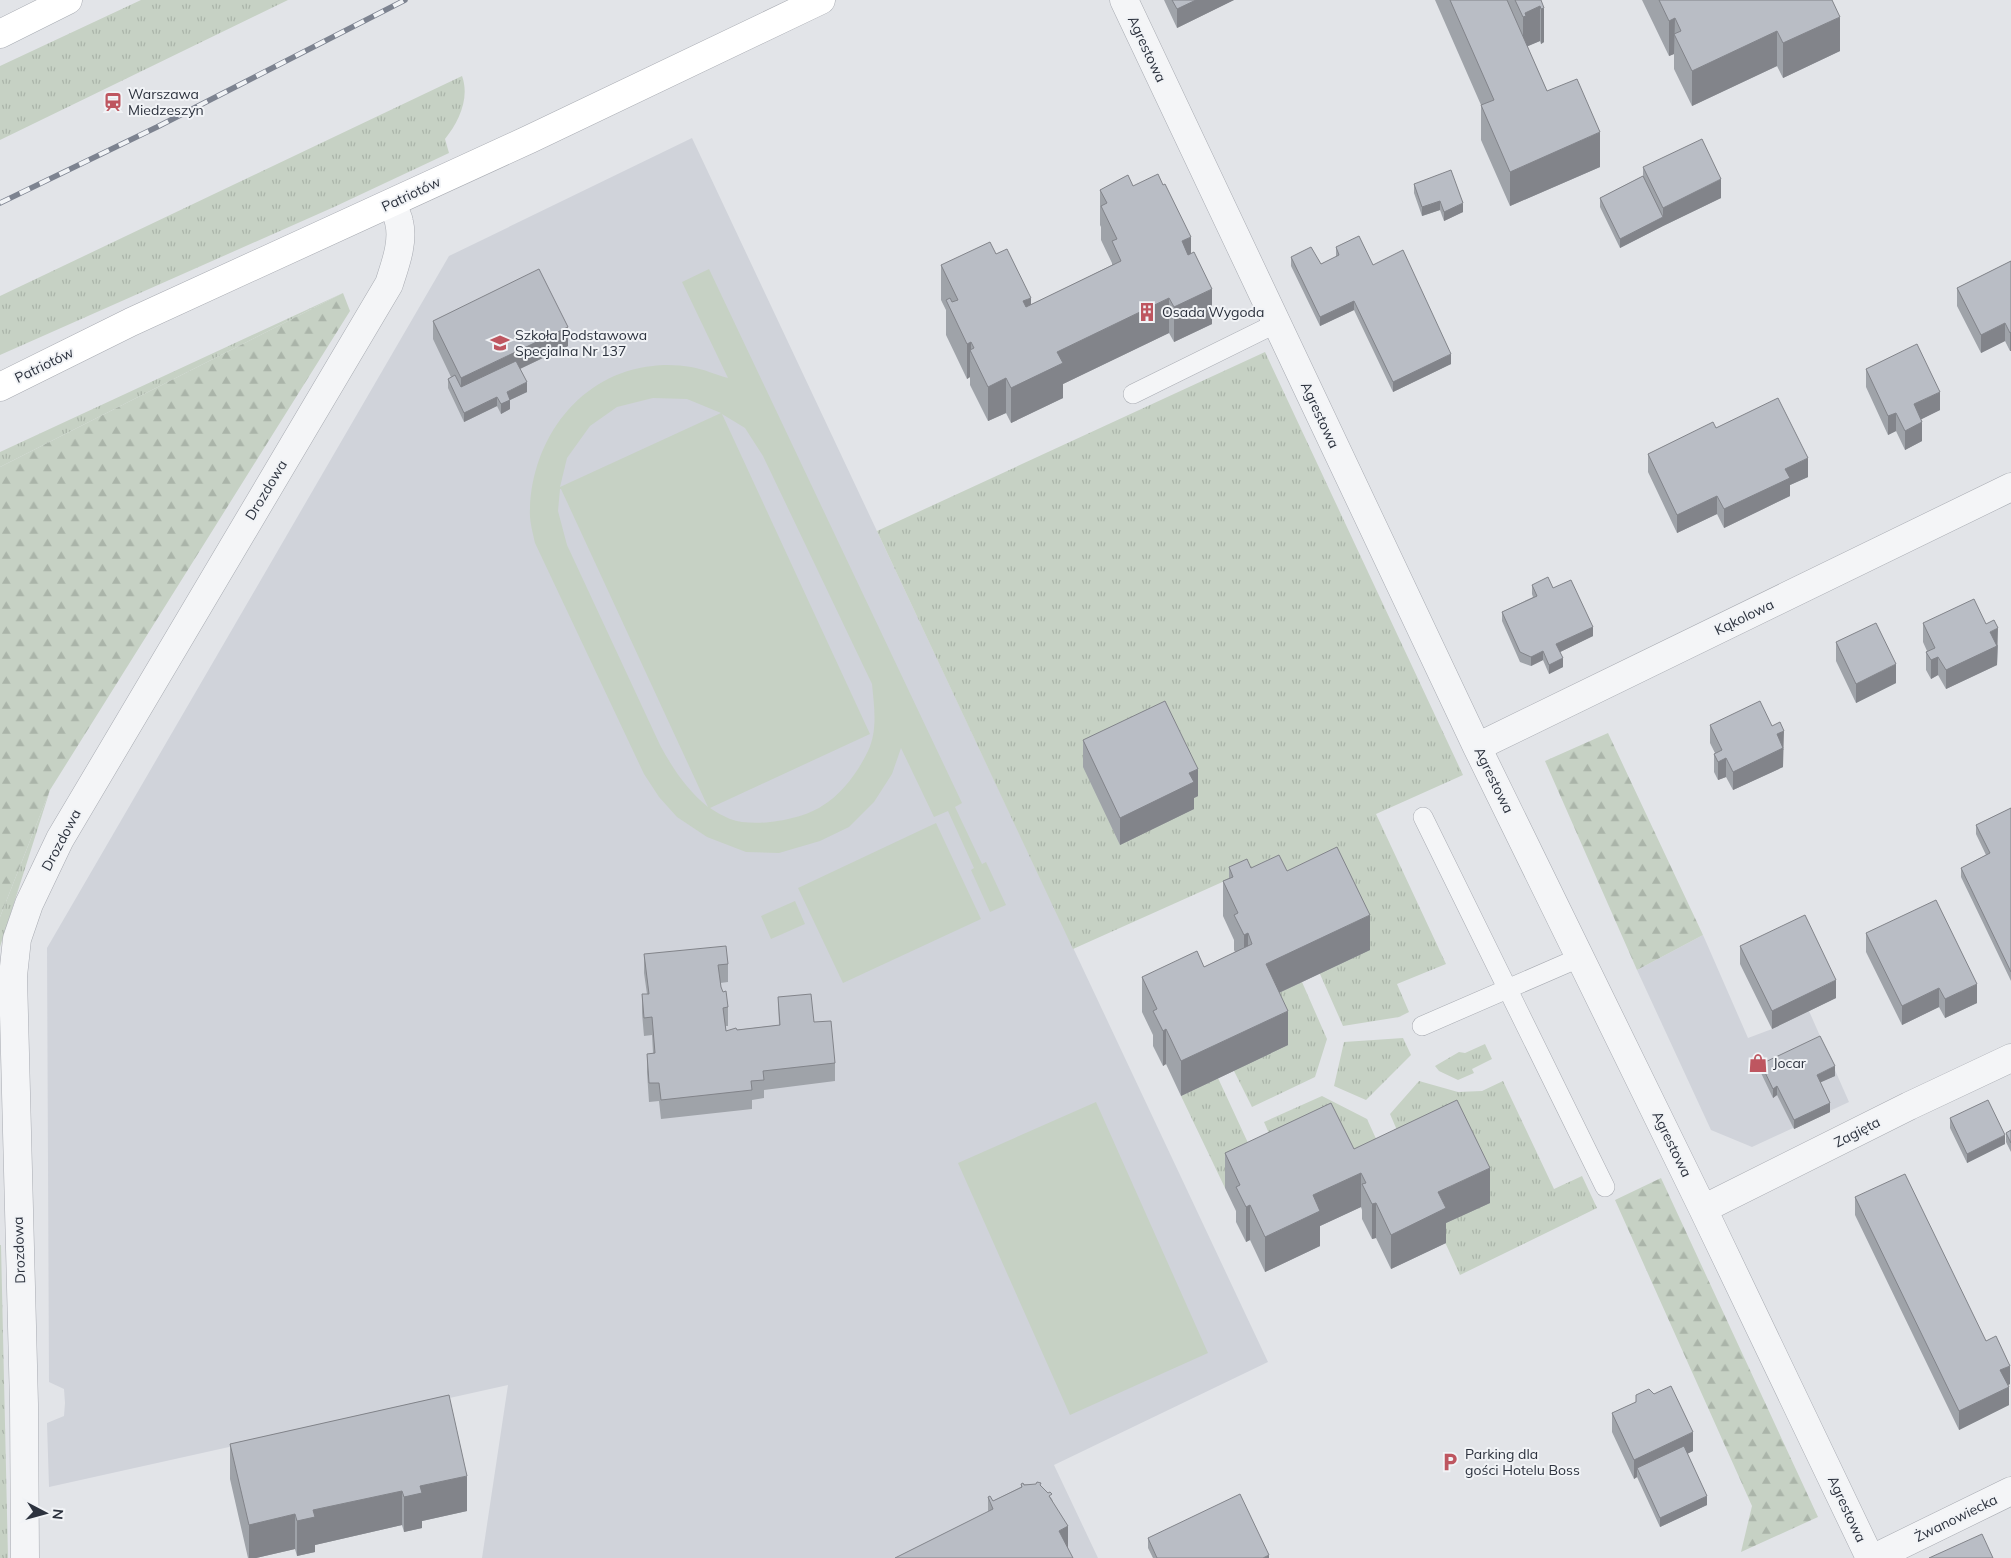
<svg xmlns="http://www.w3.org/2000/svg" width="2011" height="1558" font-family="Mulish,sans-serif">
<defs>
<pattern id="grass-tufts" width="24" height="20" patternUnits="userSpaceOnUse" patternTransform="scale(1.25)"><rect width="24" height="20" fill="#c6d1c4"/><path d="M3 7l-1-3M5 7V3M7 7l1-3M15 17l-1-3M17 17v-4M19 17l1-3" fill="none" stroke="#aab4a9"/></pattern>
<pattern id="forest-firs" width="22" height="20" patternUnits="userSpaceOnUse" patternTransform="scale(1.25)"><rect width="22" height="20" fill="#c6d1c4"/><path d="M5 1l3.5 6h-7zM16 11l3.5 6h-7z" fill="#aab4a9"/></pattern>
</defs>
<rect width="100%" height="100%" fill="#e2e4e8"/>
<path fill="#d0d3da" d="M692,138L1268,1362L1054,1465L1098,1558H482L508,1385L49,1487L47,1423L64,1416L65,1403L64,1389L49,1382L47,948L449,256Z
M1703,935L1748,1038L1772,1029L1809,1011L1849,1102L1752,1147L1711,1130L1637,970Z"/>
<path fill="url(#grass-tufts)" d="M141,0H288L0,140V66Z
M462,76C470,98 459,122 445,139L449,153L334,207L0,355V296Z
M343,293L0,467V452Z
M1265,352L1463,775L1376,814L1446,964L1397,984L1409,1012L1399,1017L1343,1026L1320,974L1238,875L1073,949L877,531Z
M50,790L0,947V917Z
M1302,982L1327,1039L1315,1077L1252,1107L1234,1071L1266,999Z
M1403,1038L1411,1055L1366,1100L1334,1086L1344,1042Z
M1485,1044L1492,1059L1472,1069L1474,1073L1458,1080L1439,1071L1435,1066L1459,1052L1465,1053Z
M1218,1078L1261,1171L1225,1188L1181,1096Z
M1419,1081L1458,1092L1482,1091L1503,1081L1554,1189L1582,1176L1597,1208L1460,1275L1438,1227L1489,1202L1409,1158L1390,1114Z
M1322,1096L1367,1119L1389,1167L1281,1161L1264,1122Z
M0,1245H1L8,1558H0Z"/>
<path fill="url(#forest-firs)" d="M343,293L350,311L50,790L0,917V467Z
M1608,733L1703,935L1637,970L1545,761Z
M1661,1178L1818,1517L1741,1552L1752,1506L1615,1200Z"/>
<path fill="#c6d1c4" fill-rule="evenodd" d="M709,269L962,803L955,807L982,864L986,862L1006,905L990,912L971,870L974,868L948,811L934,817L901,748L892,774L874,802L849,827L820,841L779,853L746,852L707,837L677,817L659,797L644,774L535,543C533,533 529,520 530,509C532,439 580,373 653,366C664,364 680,365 691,367C704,369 716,375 728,378L682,282ZM653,398L687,399L721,413L560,487L567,458L590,426L617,407ZM722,414L745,428L763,456L872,684C874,706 878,730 868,751C858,772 842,794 822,806C801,820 754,828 730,819C723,816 716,812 710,808L870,734ZM560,489H561L708,807C687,790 673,769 660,745L567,545L558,511Z
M936,823L981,919L843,983L798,888Z
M795,901L805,924L771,939L761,916Z
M1096,1102L1208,1353L1070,1415L958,1163Z"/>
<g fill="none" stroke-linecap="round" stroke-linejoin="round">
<g stroke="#a8abb2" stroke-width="20">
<path id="service" d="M1133,394L1277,323
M1423,817L1605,1187
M1422,1026L1581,957"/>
</g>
<g stroke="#a8abb2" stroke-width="29">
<path id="minor" d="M1124,0L1477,747L1703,1209L1870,1558
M1477,747L2011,487
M1703,1209L1909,1106L2011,1058
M25,1558L24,1404L13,976L17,939L29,904L60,839L389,284C395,265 404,242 399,222C398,216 394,209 391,204
M1874,1558L2011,1491"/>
</g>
<g stroke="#a8abb2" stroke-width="29">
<path id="secondary" d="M0,34L68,0
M0,387L131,322L530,139L821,0"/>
</g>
<use href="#service" stroke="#f4f5f7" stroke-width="19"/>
<use href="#minor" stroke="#f4f5f7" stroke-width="28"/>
<use href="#secondary" stroke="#fff" stroke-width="28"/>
<g stroke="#7d8390" stroke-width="5.5">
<path id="rail" d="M0,203L157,127L405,0"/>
</g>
<use href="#rail" stroke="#f1f3f6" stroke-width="4" stroke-dasharray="11" stroke-linecap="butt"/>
</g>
<path fill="#9fa3a9" d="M1164,0H1234L1177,28Z
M1435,0H1541L1544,42L1541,44L1540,41L1527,46L1547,91L1600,167L1510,206L1481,140V105Z
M1642,0H1832L1840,51L1783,78L1777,66L1692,106L1674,69V54L1669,56Z
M1643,167L1721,198L1663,226L1620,248L1600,207V198L1643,176Z
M1414,184L1463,212L1444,221L1440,210L1422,216L1414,193Z
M1133,186L1191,254L1212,324L1174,342L1169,333L1063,384V398L1011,423L1006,413L988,421L970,385V377L967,379L946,335V310L941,300V265L996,254L1031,305L1112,265V263L1101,240V227L1100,225V190Z
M1336,247L1373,265L1451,364L1393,392L1354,310L1320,326L1291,266V257L1321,264L1336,257Z
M2011,261V351H2010L2005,341L1981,353L1957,306V288Z
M433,321L568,346L520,369L527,392L510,400V409L501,414L497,406L464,422L448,388V379L451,377L433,339Z
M1866,369L1940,410L1921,419L1922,441L1905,450L1896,431L1888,435L1866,387Z
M1716,428L1808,477L1790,485V496L1724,528L1717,514L1677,533L1648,472V454Z
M1532,585L1553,588L1593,636L1560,652L1563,667L1549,674L1543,660L1531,666L1520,662L1502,621V612L1533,597L1532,594Z
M1923,623L1986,624L1998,646L1997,665L1946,689L1938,675L1931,679L1926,670V652L1927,651L1923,642Z
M1836,642L1896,683L1856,703L1836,661Z
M1710,725L1784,749L1783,750V767L1733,790L1726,777L1718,780L1714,772V754L1715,753L1710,743Z
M1083,740L1198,796L1194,798V809L1120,845L1083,767Z
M2011,808V981L1961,877V868L1986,855L1976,834V825Z
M1229,867L1251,868L1287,871L1370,950L1279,993L1288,1045L1181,1096L1166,1064L1163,1066L1153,1046V1035L1142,1012V977L1204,967L1235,952L1234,950V940L1223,916V881L1229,878Z
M1866,933L1977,1003L1945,1018L1939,1007L1902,1025L1866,952Z
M1740,946L1836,998L1772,1029L1740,964Z
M644,954L728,964V982L720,983L721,987L728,1007V1026H726V1031L779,1025L778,997L814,1022L835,1063V1081L764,1090V1098L752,1100V1109L661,1119L659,1101L649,1102L647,1072V1054L653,1053L652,1035L644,1036L642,1013V994H647L644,973Z
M1761,1064L1835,1076L1820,1082L1830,1112L1794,1129L1777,1095L1773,1098L1761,1073Z
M1950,1118L2005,1144L1967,1163L1950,1128Z
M2011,1130V1152L2006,1142V1133Z
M1354,1149L1490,1203L1446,1223V1243L1391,1269L1376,1238L1372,1239L1362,1219V1210L1361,1207L1320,1226V1246L1265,1272L1250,1240L1246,1242L1236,1222V1211L1225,1188V1153Z
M1855,1197L1986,1341L2010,1384L2008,1385L2009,1405L1959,1430L1855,1215Z
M449,1395L467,1511L422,1521V1528L404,1532L402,1525L315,1545V1552L297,1556L295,1549L256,1558H248L230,1479V1444Z
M1636,1395L1693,1451L1687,1454L1707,1505L1660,1527L1637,1477L1634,1479L1612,1432V1413L1636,1402Z
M1021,1484L1041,1486L1052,1499L1068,1549L988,1511V1497L993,1501L1021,1487Z
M1148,1538L1269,1558H1153L1148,1548Z"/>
<path fill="#82848a" d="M1196,0H1234L1177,28V9Z
M1540,6V41L1526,47L1523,52V17L1525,13Z
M1544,8V42L1541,44V9Z
M1840,17V51L1783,78V43Z
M1675,18L1674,54L1669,56V21Z
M1777,31V66L1692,106V71Z
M1600,132V167L1510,206V172Z
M1721,179V198L1663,226V208Z
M1440,201V210L1422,216V207Z
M1463,203V212L1444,221V212Z
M1663,217V226L1620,248V239Z
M1191,237V271L1182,241Z
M1212,289V324L1174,342V307Z
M1031,298V333L1023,301Z
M1169,298V333L1063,384V398L1011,423V388L1057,352Z
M1354,301V310L1320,326V317Z
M2005,323V341L1981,353V335Z
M568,327V346L461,397V378Z
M2011,332V351H2010V333Z
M971,342V353L970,350V377L967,379V344Z
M1451,354V364L1393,392V382Z
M1006,378V413L988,421V387Z
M527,382V392L510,400V409L501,414V404L507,392Z
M1940,392V410L1914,423V404Z
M497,397V406L464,422V413Z
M1896,413V431L1888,435V416Z
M1922,422V441L1905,450V431Z
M1808,458V477L1790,485V496L1724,528V509L1785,469Z
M1717,496V514L1677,533V515Z
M1593,627V636L1556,654V644Z
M1998,628L1997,665L1946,689V670L1990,632Z
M1543,651V660L1531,666V657Z
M1938,657V675L1931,679V660Z
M1563,658V667L1549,674V665Z
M1896,664V683L1856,703V684Z
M1784,731L1783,767L1733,790V772L1777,734Z
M1726,758V777L1718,780V762Z
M1198,769V796L1194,798V809L1120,845V818L1189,773Z
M1370,915V950L1266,999V964Z
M1248,933V968L1244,970V935Z
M1836,980V998L1772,1029V1011Z
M1977,984V1003L1945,1018V999Z
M1939,988V1007L1902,1025V1006Z
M1288,1011V1045L1181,1096V1061Z
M1166,1029V1064L1163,1066V1031Z
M1835,1066V1076L1817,1084V1075Z
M1777,1086V1095L1773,1098V1089Z
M1830,1103V1112L1794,1129V1120Z
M2005,1135V1144L1967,1163V1154Z
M1490,1168V1203L1446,1223V1243L1391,1269V1235L1438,1192Z
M1361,1173V1207L1320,1226V1246L1265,1272V1237L1313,1195Z
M1376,1203V1238L1372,1239V1204Z
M1250,1205V1240L1246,1242V1207Z
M2010,1366V1384L2000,1389V1370Z
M2009,1387V1405L1959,1430V1411Z
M1693,1432V1451L1641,1476L1637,1468V1477L1634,1479V1460Z
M467,1476V1511L422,1521V1528L404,1532V1497L420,1486Z
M402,1491V1525L315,1545V1552L297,1556V1521L313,1510Z
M1707,1496V1505L1660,1527V1518Z
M295,1514V1549L256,1558H249V1525Z
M1068,1526V1552L1059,1531Z
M1269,1555V1558H1263Z"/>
<path fill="#b9bdc5" stroke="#82848a" d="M1172,0H1196L1177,9Z
M1450,0H1507L1547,91L1577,79L1600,132L1510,172L1481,105L1494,100Z
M1515,0H1541L1544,8L1541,9L1540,6L1525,13L1526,16L1523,17Z
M1659,0H1832L1840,17L1783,43L1777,31L1692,71L1674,34L1681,31L1675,18L1669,21Z
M1702,139L1721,179L1663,208L1643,167Z
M1451,170L1463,203L1444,212L1440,201L1422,207L1414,184Z
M1158,174L1163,185L1165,184L1191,237L1182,241L1188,255L1194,252L1212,289L1174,307L1169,298L1057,352L1063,363L1011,388L1006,378L988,387L970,350L974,348L971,342L967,344L946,300L950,298L952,302L958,300L941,265L990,242L996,254L1007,249L1031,298L1023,301L1026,307L1121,261L1112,241L1117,239L1101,206L1107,203L1100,190L1128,175L1133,186Z
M1643,176L1663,217L1620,239L1600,198Z
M1359,236L1373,265L1403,250L1451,354L1393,382L1354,301L1320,317L1291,257L1311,247L1321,264L1339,255L1336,247Z
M2011,261V332L2010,333L2005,323L1981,335L1957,288Z
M539,269L568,327L461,378L433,321Z
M1917,344L1940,392L1914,404L1922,422L1905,431L1896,413L1888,416L1866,369Z
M516,361L527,382L507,392L510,400L501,404L497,397L464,413L448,379L455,375L461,387Z
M1778,398L1808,458L1785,469L1790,478L1724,509L1717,496L1677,515L1648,454L1713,422L1716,428Z
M1548,577L1553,588L1571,580L1593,627L1556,644L1563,658L1549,665L1543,651L1531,657L1520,652L1502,612L1537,596L1532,585Z
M1974,599L1986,624L1994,620L1998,628L1990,632L1997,646L1946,670L1938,657L1931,660L1926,652L1935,648L1923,623Z
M1876,623L1896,664L1856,684L1836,642Z
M1165,701L1198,769L1189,773L1194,782L1120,818L1083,740Z
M1760,701L1772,726L1780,722L1784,731L1777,734L1783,748L1733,772L1726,758L1718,762L1714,754L1722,750L1710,725Z
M2011,808V972L1961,868L1990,853L1976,825Z
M1337,847L1370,915L1266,964L1288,1011L1181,1061L1166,1029L1163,1031L1153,1011L1157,1009L1142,977L1197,951L1204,967L1252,944L1248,933L1244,935L1234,915L1238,913L1223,881L1233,877L1229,867L1247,859L1251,868L1279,855L1287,871Z
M1936,900L1977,984L1945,999L1939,988L1902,1006L1866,933Z
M1805,915L1836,980L1772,1011L1740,946Z
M726,946L728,964L718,965L721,987L723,992L726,991L728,1007L723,1008L726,1031L736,1028L737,1030L780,1025L778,997L811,994L814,1022L831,1021L835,1063L763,1071L764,1080L751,1081L752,1090L661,1100L659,1083H649L647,1054L655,1053L652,1017L644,1018L642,994H649L644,954Z
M1820,1036L1835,1066L1817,1075L1830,1103L1794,1120L1777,1086L1773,1089L1761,1064Z
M1457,1100L1490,1168L1438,1192L1446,1208L1391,1235L1376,1203L1372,1204L1362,1184L1366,1183L1361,1173L1313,1195L1320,1211L1265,1237L1250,1205L1246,1207L1236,1187L1240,1185L1225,1153L1331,1103L1354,1149Z
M1988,1100L2005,1135L1967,1154L1950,1118Z
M2011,1130V1143L2006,1133Z
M1905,1174L1986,1341L1996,1336L2010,1366L2000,1370L2009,1387L1959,1411L1855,1197Z
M1671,1386L1693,1432L1634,1460L1612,1413L1636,1402V1395L1649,1389L1654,1394Z
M449,1395L467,1476L420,1486L422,1493L404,1497L402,1491L313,1510L315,1517L297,1521L295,1514L249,1525L230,1444Z
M1684,1446L1707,1496L1660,1518L1637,1468Z
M1037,1482L1041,1483L1040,1485L1048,1493L1050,1492L1052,1494L1049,1496L1068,1526L1059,1531L1073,1558H895L993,1509L988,1497L990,1496L993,1501L1022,1487L1021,1484L1023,1483L1024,1485L1036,1484Z
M1240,1494L1269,1555L1263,1558H1157L1148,1538Z
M1982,1534L1993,1558H1929Z"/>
<defs>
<g id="station-bare" transform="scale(1.5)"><path d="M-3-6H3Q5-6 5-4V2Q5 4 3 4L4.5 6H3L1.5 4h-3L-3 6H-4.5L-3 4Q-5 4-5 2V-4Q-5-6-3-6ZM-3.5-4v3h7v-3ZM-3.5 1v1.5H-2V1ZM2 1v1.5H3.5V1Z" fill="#be5660" stroke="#f1f3f6" stroke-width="2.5" paint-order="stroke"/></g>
<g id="building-bare" transform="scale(1.5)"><path d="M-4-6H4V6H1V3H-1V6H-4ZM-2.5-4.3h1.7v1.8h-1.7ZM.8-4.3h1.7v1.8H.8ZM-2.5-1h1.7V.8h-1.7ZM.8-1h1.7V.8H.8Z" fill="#be5660" stroke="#f1f3f6" stroke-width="2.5" paint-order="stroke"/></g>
<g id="school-bare" transform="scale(1.5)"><path d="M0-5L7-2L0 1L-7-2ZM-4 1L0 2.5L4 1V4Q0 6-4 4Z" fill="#be5660" stroke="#f1f3f6" stroke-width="2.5" paint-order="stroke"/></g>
<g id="shop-bare" transform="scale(1.5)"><path d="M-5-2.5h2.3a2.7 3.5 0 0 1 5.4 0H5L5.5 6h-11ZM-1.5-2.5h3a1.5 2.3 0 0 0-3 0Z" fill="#be5660" stroke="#f1f3f6" stroke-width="2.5" paint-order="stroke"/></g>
<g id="parking-bare" transform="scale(1.5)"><path d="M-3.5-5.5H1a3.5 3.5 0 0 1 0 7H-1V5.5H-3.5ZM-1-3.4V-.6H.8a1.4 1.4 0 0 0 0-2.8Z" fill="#be5660" stroke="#f1f3f6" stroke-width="2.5" paint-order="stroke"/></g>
</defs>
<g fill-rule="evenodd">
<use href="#station-bare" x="113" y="102"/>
<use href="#building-bare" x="1147" y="312"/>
<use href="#school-bare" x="500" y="343"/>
<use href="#shop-bare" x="1758" y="1063"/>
<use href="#parking-bare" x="1450" y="1462"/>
</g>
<g text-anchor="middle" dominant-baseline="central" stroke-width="4" stroke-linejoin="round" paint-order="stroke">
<g font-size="14" fill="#2c323e" stroke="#f1f3f6">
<text transform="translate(1147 49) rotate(65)">Agrestowa</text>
<text transform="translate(411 194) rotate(-25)">Patriotów</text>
<text transform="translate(44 365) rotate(-26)">Patriotów</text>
<text transform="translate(1320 415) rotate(65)">Agrestowa</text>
<text transform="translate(266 490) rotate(-59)">Drozdowa</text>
<text transform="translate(1744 617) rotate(-26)">Kąkolowa</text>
<text transform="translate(1494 780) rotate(64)">Agrestowa</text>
<text transform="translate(61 840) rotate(-62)">Drozdowa</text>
<text transform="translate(1857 1132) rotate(-27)">Zagięta</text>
<text transform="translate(1672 1144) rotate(64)">Agrestowa</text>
<text transform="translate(19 1250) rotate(-92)">Drozdowa</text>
<text transform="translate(1847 1509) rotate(65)">Agrestowa</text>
<text transform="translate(1956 1518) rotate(-26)">Żwanowiecka</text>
</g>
<g font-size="14" fill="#2c323e" stroke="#f1f3f6" text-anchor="start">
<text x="128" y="94">Warszawa<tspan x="128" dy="16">Miedzeszyn</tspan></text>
<text x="1162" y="312">Osada Wygoda</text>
<text x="515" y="335">Szkoła Podstawowa<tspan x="515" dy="16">Specjalna Nr 137</tspan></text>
<text x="1773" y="1063">Jocar</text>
<text x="1465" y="1454">Parking dla<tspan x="1465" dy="16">gości Hotelu Boss</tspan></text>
</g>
</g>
<g transform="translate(45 1513) rotate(96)" stroke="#f1f3f6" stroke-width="4" paint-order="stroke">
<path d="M0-4L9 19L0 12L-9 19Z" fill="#2c323e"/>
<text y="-8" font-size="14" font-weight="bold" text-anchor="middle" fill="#2c323e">N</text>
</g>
</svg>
